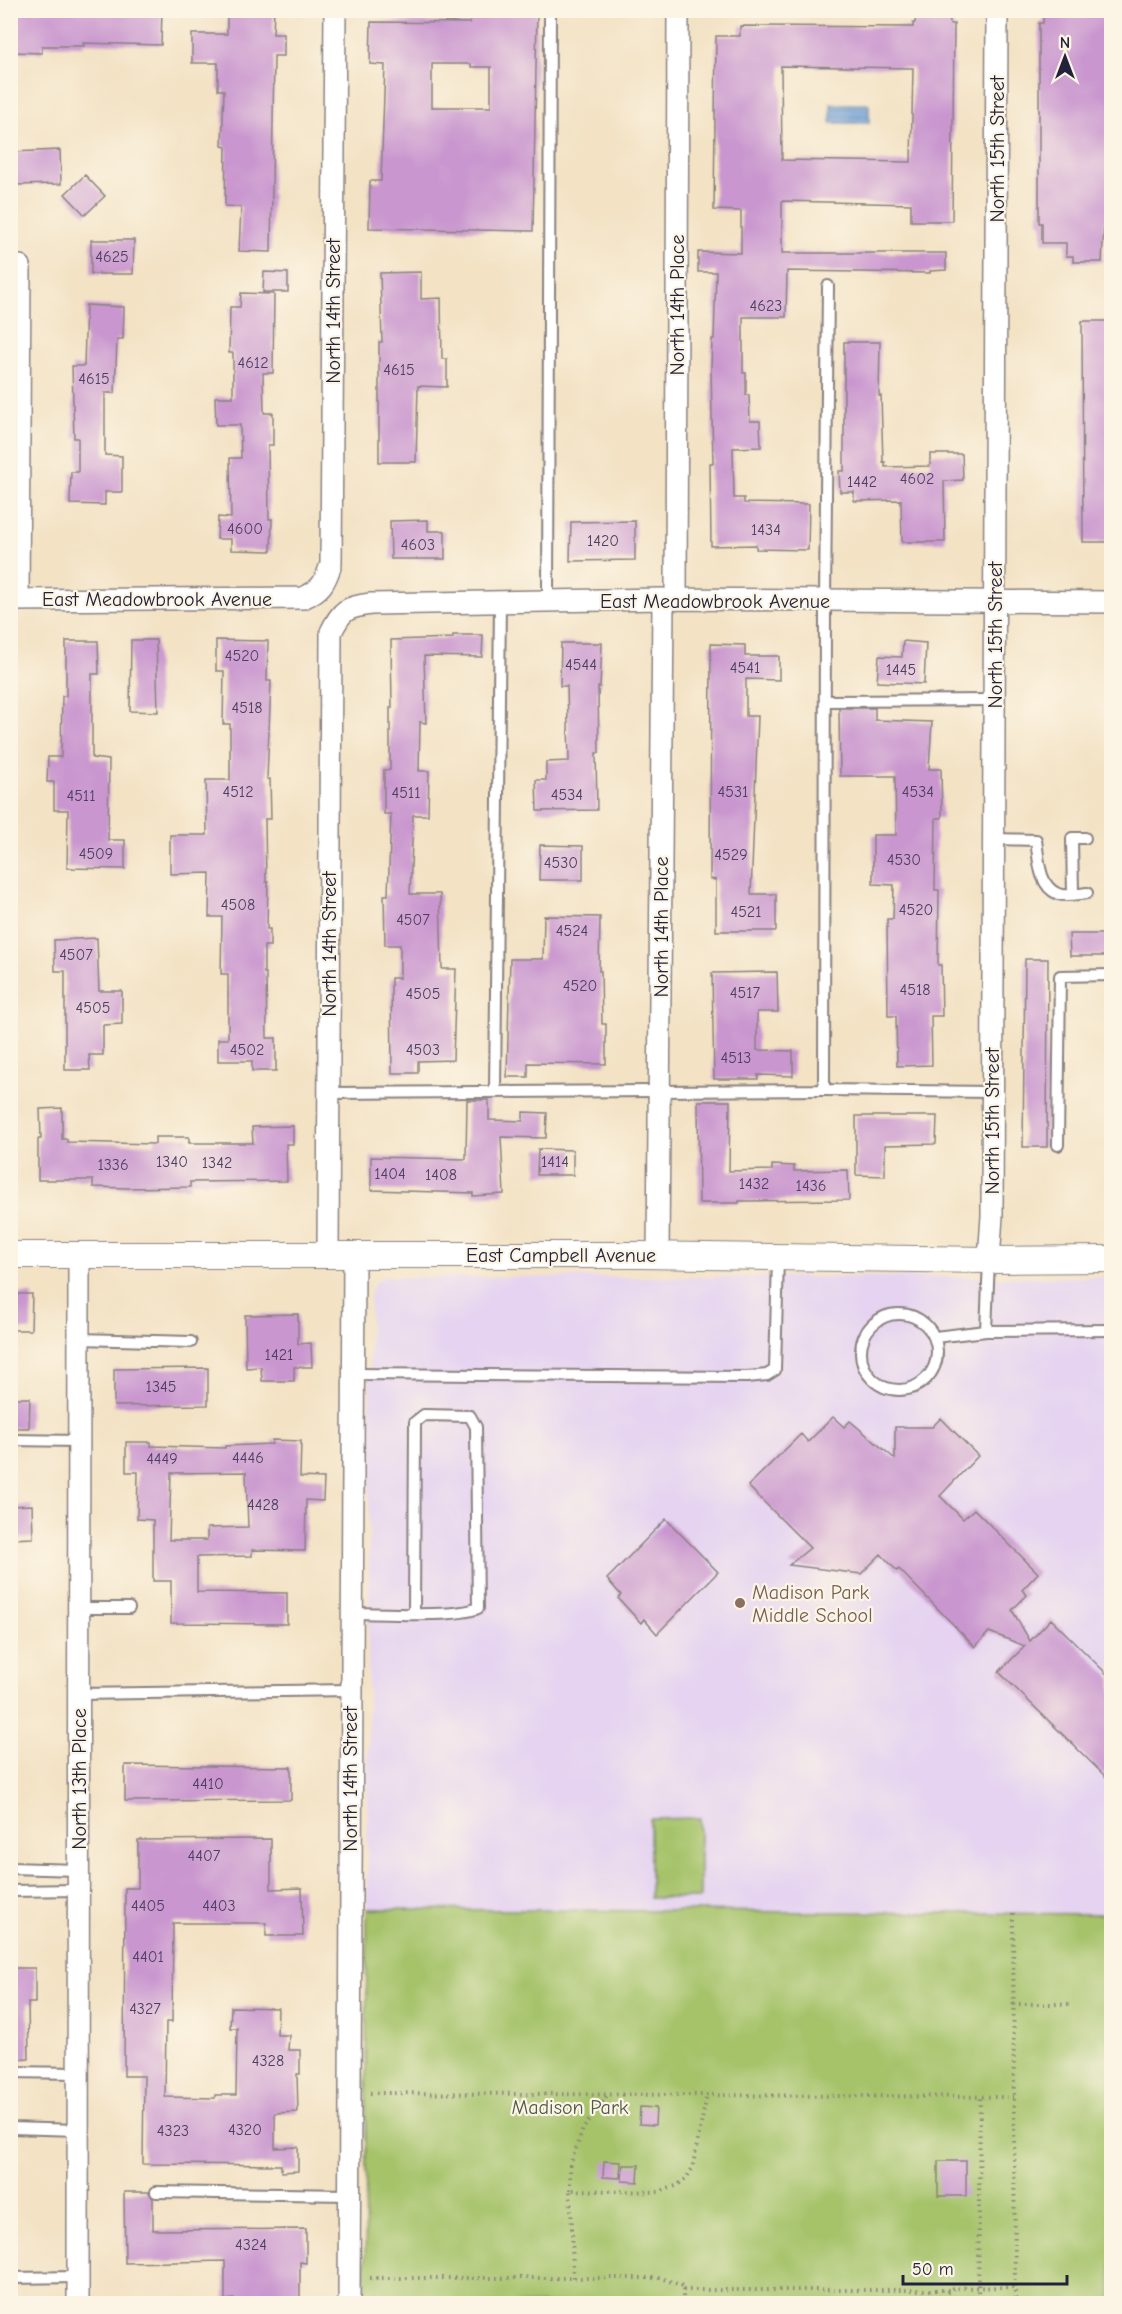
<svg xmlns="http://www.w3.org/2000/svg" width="1122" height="2314" font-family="'Comic Neue',sans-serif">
<defs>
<pattern id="water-rules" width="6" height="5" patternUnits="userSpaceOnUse" patternTransform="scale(1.5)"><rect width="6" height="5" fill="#6c9ed7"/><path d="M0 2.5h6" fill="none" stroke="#5880b0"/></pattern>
</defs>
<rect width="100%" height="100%" fill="#fcf5e5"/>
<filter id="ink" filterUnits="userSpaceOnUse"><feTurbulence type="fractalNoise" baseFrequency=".0167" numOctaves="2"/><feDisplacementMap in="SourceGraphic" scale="12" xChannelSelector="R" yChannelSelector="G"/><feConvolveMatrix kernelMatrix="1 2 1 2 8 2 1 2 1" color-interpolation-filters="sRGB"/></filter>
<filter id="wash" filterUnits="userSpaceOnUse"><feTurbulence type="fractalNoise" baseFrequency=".008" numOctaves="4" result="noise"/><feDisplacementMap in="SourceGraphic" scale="24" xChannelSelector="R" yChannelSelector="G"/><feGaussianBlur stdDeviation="1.35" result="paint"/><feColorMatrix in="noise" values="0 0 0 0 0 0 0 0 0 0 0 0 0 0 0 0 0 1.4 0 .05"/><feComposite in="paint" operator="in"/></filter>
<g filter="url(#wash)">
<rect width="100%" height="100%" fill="#f3e2c4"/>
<path fill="#e5d3f1" d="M384,1277H1111V1913L367,1909L370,1297L374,1283Z"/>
<path fill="#a6c36a" stroke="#647252" stroke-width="1.5" d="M700,1818V1898H650V1819Z
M367,1909L1111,1914V2303L365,2304Z"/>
<path fill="url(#water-rules)" stroke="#476089" stroke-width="1.5" d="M831,104H869V123H831Z"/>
<g id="blocks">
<path fill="#c996cf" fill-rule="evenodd" d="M10,10H162L161,45L83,43L84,46H42V53L10,52Z
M227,10H274L273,34H284V56H274L271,252L239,251L241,207L225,206L226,147L222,146L224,90H218V63H192V34H227Z
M916,10H949L950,24H954L952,221H911V204L782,201V253H946V270L930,271V273L787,271L786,317H743V373H746V395H749L750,421H760L761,447L733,448L734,498H744V503L809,504L808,550L756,549V545L711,546L710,463H713L711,369L712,339H714L716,272H698V252L741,253V211L714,210L716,36H740V26L913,27V23H915ZM781,66L913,68L911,162L782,160Z
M1044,10H1112V222H1104L1102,262H1073V256H1066V243H1042V223H1039V23H1043Z
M471,12L537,13L533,231L369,228L370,181H381L385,65L370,64L371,22L470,23ZM432,64H471V67H491V107H432Z
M60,150L61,184L13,185L12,152Z
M85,175L105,196L85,215L65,194Z
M91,240H134L133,274H91Z
M264,272L288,273V292H263Z
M421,272V299L441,298L442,359H447V387L418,386L416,462H379V342H382L380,273Z
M241,293L274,294L273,373H263L264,413H273V445H268L269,519H272L271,551L231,550V539H217L218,517L231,518L230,458H241L240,425H216L215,397H233V353H229L230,307H240Z
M86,305L124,307L123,339H117L115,393H105V455L122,456V492H105V505L70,504L71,472H78V438H74L72,366H84Z
M1082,321H1112V542H1083Z
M844,342H880L879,396H881L883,462H885V467L930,466V454H962L963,480L944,481L945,542H902L901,500L854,501V492H840L839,471H844Z
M428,520V531H445V559H391L390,521Z
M635,521V560L570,561L571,522Z
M453,635H483L482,657L424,656L426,723L420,722L419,771H429L428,815H413L410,894H440L442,969H456L453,1060L418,1061V1073H392L391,978H400V945H385L384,895H388L391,814H384V770H390V708H392L391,640L453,638Z
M131,640H156L158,712L130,711Z
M216,640L268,641L267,681H271L267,779H270L271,819H265L266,882H268L267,929H270V946H264V973H266L267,1038H276V1071H252V1061H218V1039H228V974H221L222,917H209L210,873L170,874V835H207L206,780H230V724H223L224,671H216Z
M66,641H98L99,674H92V758L109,760L108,840H125V869L67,868L68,810H54V782H47L48,757H61L62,696H66Z
M903,641L926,643L924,684L877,682L879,656L902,657Z
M561,643H602L600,687H598L599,753H596L597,810L537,811L536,780H546V762L569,761L567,686H560Z
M711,644L745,645V656H779V680L746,679V716H758L751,894H776V931H716V880L710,879Z
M839,708H875V720L932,722L929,769H941L942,818H936L935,890H939L938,965H941L942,1016H931L932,1065L897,1066L896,1016H888L887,919H893L894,885L873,884V835H896L895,776H840Z
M540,845L583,846V880H539Z
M544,916L600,917L599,971H601L602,1024H606V1064L528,1063V1077H507L510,959H543Z
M1069,934H1112V956H1070Z
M97,938L99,991H122V1024L103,1025V1055H89L90,1070H65V971H55L54,940Z
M1025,959H1048L1047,1147H1023Z
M777,972L778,1012H757V1050L793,1051V1076L758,1075V1079H714L712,973Z
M467,1100H489V1120L523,1121V1112L547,1113L546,1138L501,1137L504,1194L473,1196V1193L371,1190V1157L466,1159Z
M698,1101H730L729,1171L772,1170V1165L794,1166V1171L848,1170L849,1200L739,1201V1203H699Z
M62,1108V1139H67V1142L155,1144V1137H189V1143H253L252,1127L293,1126V1144H286L287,1181L190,1182V1187L127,1188L93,1187V1180H38V1139H41L40,1109Z
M856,1116H937L936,1144L885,1145V1176L856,1175Z
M538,1149L573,1150V1175H537Z
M10,1294H32L31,1330H10Z
M298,1314V1344L311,1343L312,1367H294V1381H262L261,1367L246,1368L245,1315Z
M208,1368V1405L114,1406V1369Z
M10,1398H30L29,1428H10Z
M833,1417L844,1427L850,1421L895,1459V1427H932L941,1418L978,1456L940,1496L963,1519L974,1509L1038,1573L1022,1590L1027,1595L1012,1610L1030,1641L1051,1619L1112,1679V1783L999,1672L1025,1646L989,1632L975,1647L899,1569L897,1571L881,1554L861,1574L789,1565L810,1548L748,1486L801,1434L808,1442Z
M272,1440L301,1441L300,1477L324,1478L323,1501L306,1500L305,1551L252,1550V1556L197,1557V1592L287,1593V1624L171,1623V1581H153V1520L137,1519L138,1472H126V1442H151V1446L225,1448V1446L272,1444ZM246,1472L248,1527L207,1528V1540H169L171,1473Z
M32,1505L33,1538L10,1539V1506Z
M666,1519L718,1572L657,1634L644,1619L641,1623L618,1598L621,1595L607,1579Z
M125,1765L291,1767V1800L125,1801Z
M271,1839V1889L302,1888L303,1936H266V1923H173L172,2022H166L165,2097L215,2098V2095H236L237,2028H230L231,2007L278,2008L277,2035H289L288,2050H300V2074H297L298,2112L275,2113V2148L298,2147V2171L281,2172V2165L143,2164L144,2076H124L125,1888H138V1840Z
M10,1968H35V2003H28L29,2059L10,2060Z
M640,2107L656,2108L655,2125L639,2124Z
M604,2161L621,2162L620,2178L603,2177Z
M938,2161H966V2196H938Z
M623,2165H639L638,2182L622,2181Z
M124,2192H149L153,2199V2230L306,2229V2263L300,2262V2304H234V2299L225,2300V2261L125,2263Z"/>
</g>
</g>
<g filter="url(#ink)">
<use href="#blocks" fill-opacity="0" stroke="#8a8280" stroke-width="1.5"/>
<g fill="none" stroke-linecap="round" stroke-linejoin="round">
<g stroke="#8a8280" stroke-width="14">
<path id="service" d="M548,600L550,10
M825,701L995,700
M994,839L1036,840C1039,858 1038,886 1058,894C1066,897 1079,894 1087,893
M1073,894L1072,838H1085
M824,1090L825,601L828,286
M495,1091L500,601
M328,1093L824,1090L992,1092
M1058,1145L1060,976L1112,975
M861 1352a38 38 0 1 1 76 0a38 38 0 1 1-76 0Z
M986,1331L989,1260
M935,1337L986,1331L1112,1330
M79,1339L191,1342
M352,1374L747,1377L767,1375L775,1370L778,1257
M10,1440L79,1441
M79,1608H129
M351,1613C378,1613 457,1618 478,1608L476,1427L470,1416L424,1415L415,1422L414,1613
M79,1694L351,1690
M10,1868L78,1870
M10,1891L78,1890
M10,2072L78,2073
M10,2128L78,2130
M156,2192L349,2195
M10,2278L78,2277"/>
</g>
<g stroke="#8a8280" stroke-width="24">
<path id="minor" d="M10,266H20L18,599
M676,599L678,10
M10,600L303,598C321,590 325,583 331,564L335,10
M328,1255L331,632C342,610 346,607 371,604L663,599L1112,602
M658,1255L663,599
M989,1260L992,1216L997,10
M78,2304L79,1255
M349,2304L354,1255"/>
</g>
<g stroke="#8a8280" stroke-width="28">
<path id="tertiary" d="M10,1255H640L989,1260L1112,1259"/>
</g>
<path stroke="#8a8280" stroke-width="4" stroke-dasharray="1.5 4.5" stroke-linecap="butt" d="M1013,1913L1015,2304
M1013,2004H1070
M370,2093L1014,2097
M570,2190V2165L583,2129L608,2094
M572,2228L573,2278
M572,2229L570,2190L659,2192L676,2186L686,2179L692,2169L707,2095
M370,2278H661L683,2286V2304
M683,2290H950
M947,2304L946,2293L953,2288L1015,2287
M978,2304L980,2097"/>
<use href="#service" stroke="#fff" stroke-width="10"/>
<use href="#minor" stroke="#fff" stroke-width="21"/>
<use href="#tertiary" stroke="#fff" stroke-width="26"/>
</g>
</g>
<circle fill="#8d6e63" stroke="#fcf5e5" stroke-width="2" cx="740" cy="1603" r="6"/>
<g text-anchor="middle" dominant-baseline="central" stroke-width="4.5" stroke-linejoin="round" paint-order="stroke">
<g font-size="16" fill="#4c3f60">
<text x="112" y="257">4625</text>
<text x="766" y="306">4623</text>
<text x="253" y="363">4612</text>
<text x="399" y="370">4615</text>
<text x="94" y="379">4615</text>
<text x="917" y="479">4602</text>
<text x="862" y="482">1442</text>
<text x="245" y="529">4600</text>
<text x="766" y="530">1434</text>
<text x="603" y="541">1420</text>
<text x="418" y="545">4603</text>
<text x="242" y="656">4520</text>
<text x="581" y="665">4544</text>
<text x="745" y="668">4541</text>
<text x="901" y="670">1445</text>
<text x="247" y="708">4518</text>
<text x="238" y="792">4512</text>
<text x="733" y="792">4531</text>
<text x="918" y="792">4534</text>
<text x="406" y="793">4511</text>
<text x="567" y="795">4534</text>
<text x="81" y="796">4511</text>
<text x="96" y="854">4509</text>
<text x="731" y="855">4529</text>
<text x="904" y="860">4530</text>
<text x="561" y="863">4530</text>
<text x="238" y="905">4508</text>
<text x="916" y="910">4520</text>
<text x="746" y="912">4521</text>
<text x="413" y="920">4507</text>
<text x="572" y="931">4524</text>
<text x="76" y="955">4507</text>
<text x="580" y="986">4520</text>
<text x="915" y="990">4518</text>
<text x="745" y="993">4517</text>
<text x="423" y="994">4505</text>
<text x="93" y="1008">4505</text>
<text x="247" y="1050">4502</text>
<text x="423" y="1050">4503</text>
<text x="736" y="1058">4513</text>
<text x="172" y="1162">1340</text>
<text x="555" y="1162">1414</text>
<text x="217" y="1163">1342</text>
<text x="113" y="1165">1336</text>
<text x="390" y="1174">1404</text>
<text x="441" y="1175">1408</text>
<text x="754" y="1184">1432</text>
<text x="811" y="1186">1436</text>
<text x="279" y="1355">1421</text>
<text x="161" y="1387">1345</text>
<text x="248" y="1458">4446</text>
<text x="162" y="1459">4449</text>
<text x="263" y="1505">4428</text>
<text x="208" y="1784">4410</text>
<text x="204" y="1856">4407</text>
<text x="148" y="1906">4405</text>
<text x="219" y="1906">4403</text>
<text x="148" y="1957">4401</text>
<text x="145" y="2009">4327</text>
<text x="268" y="2061">4328</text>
<text x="245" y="2130">4320</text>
<text x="173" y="2131">4323</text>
<text x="251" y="2245">4324</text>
</g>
<g font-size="20" fill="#22223b" stroke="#fcf5e5">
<text transform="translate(997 149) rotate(-90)">North 15th Street</text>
<text transform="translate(677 305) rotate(-90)">North 14th Place</text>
<text transform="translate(333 311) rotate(-90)">North 14th Street</text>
<text x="157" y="599">East Meadowbrook Avenue</text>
<text x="715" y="601">East Meadowbrook Avenue</text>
<text transform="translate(995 635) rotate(-90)">North 15th Street</text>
<text transform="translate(661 927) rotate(-90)">North 14th Place</text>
<text transform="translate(329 944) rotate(-90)">North 14th Street</text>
<text transform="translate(992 1121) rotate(-90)">North 15th Street</text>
<text x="561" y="1255">East Campbell Avenue</text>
<text transform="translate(79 1779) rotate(-90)">North 13th Place</text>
<text transform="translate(350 1779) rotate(-90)">North 14th Street</text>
</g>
<g font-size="20" fill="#785e54" stroke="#fcf5e5" text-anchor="start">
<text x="752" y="1592">Madison Park<tspan x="752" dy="23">Middle School</tspan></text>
</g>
<g font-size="20" fill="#505a4b" stroke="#fcf5e5">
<text x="570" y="2107">Madison Park</text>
</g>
</g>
<rect width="1122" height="2314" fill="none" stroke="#fcf5e5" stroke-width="36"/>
<g transform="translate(1065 57)" stroke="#fcf5e5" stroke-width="4.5" paint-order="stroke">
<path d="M0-4.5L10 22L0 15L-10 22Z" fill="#22223b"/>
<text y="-9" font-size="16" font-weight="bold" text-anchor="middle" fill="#22223b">N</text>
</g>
<path d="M903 2275v9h164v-9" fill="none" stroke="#22223b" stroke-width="3"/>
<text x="912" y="2275" font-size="18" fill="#22223b" stroke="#fcf5e5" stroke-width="4.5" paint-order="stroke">50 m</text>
</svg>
